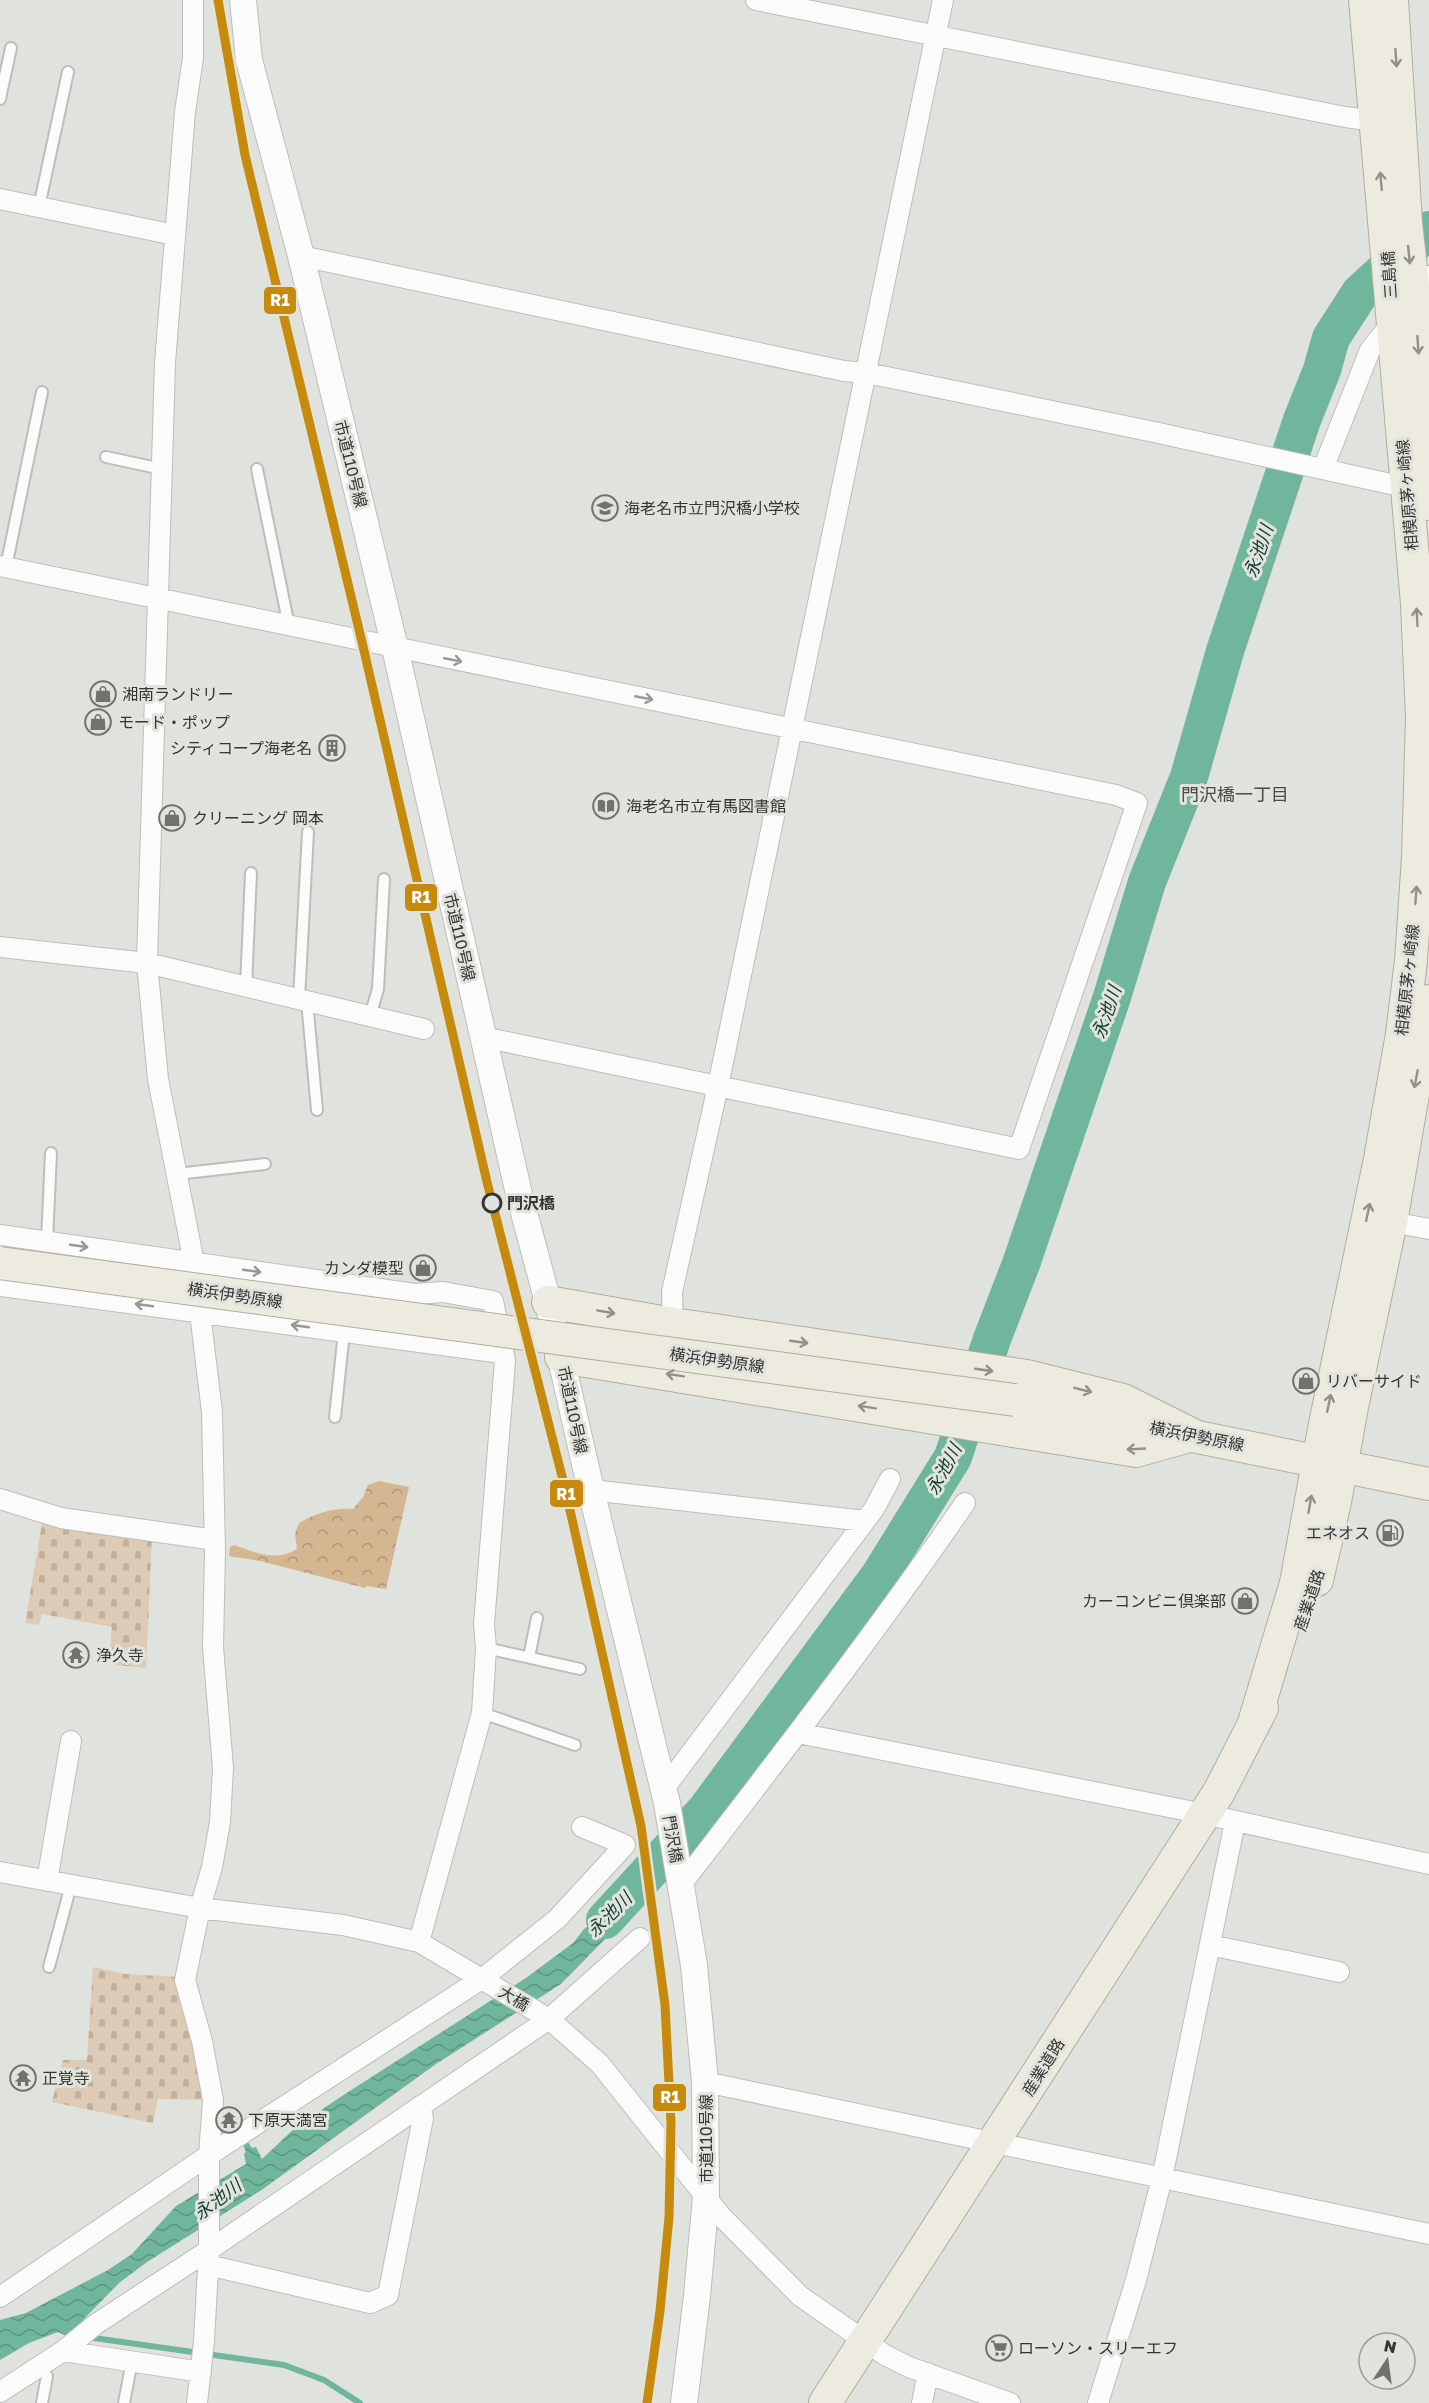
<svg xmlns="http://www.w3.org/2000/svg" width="1429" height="2403" font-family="'Golos Text','Noto Sans JP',sans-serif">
<defs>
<pattern id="forest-crowns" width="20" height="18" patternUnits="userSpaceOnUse" patternTransform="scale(1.5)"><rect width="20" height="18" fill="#d4b791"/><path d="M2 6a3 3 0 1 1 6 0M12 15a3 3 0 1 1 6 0" fill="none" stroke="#ad9677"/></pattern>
<pattern id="cemetery-stones" width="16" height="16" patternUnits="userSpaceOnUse" patternTransform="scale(1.5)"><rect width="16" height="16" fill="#decbb5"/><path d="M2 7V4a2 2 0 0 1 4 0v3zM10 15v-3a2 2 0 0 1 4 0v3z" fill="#bfaf9c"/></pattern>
<pattern id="water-waves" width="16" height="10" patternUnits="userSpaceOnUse" patternTransform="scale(1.5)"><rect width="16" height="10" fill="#6fb69d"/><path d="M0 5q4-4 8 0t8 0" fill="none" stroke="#5c9581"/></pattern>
</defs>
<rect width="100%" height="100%" fill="#e0e2dd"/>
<path fill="url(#forest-crowns)" d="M379,1481L409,1487L386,1589L367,1586L365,1588L260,1561L229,1556L230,1547L234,1545C256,1553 276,1562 297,1549L295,1534L299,1523C317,1513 332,1508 353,1509L363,1497L368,1485Z"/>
<path fill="url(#cemetery-stones)" d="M43,1518L152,1536L146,1668L115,1665V1660L109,1659L112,1627L42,1614L39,1625L25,1623Z
M93,1967L125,1974L179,1977L202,2069L206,2100L158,2099L153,2123L52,2102L63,2060H87Z"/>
<path fill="url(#water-waves)" d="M637,1871L642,1896L604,1940L561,1984L436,2064L263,2189L147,2262L119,2283L83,2320L100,2329L81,2343L58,2332L29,2343L0,2360V2320L26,2313L108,2270L132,2254L176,2206L246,2164L244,2154L246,2152L243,2145L248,2142L252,2148L256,2147L262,2159L297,2126L345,2094L526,1978L573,1943L584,1929L596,1921L594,1916Z"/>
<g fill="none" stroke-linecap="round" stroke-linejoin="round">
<path stroke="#6fb69d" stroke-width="6" d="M87,2335L94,2338L284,2365L324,2380L360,2403"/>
<path stroke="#6fb69d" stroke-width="38" d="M605,1920L706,1810L880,1575L953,1457L992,1339L1021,1264L1112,997L1147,882L1189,777L1225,651L1302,420L1322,370L1331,338L1360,293L1429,230"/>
<g stroke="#bdbebb" stroke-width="14">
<path id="service" d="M0,99L11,48
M39,207L68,72
M106,457L162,469
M257,469L289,626
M6,567L42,392
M246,987L251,873
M299,999L308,832
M307,1001L317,1110
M370,1016L378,989L384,879
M177,1174L265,1164
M47,1241L51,1153
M335,1417L344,1332
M486,1648L580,1669
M529,1657L537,1618
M482,1713L575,1745
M49,1967L71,1885
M40,2366L47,2376L42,2403
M124,2403L132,2361"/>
</g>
<g stroke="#bdbebb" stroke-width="22">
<path id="minor" d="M193,0V58L185,112L165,363L147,963L158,1079L194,1263L212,1412L215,1552L213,1647L223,1768L220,1822L212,1867L200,1908L185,1980L202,2041L213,2100L209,2155V2250L204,2341L197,2403
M756,0L1345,117L1376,121
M0,199L175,235
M301,256L844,371L867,373L1154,432L1418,490
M1323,469L1370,350L1429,276
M0,566L1116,795L1137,803L1019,1149L483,1037
M0,947L147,963L424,1029
M1391,1222L1429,1229
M0,1235L415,1294L443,1292L493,1301L505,1361L484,1624L486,1648L482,1713L419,1942
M0,1286L502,1353
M673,1324L672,1292L718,1086L943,0
M591,1490L865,1521
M0,1499L61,1518L215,1540
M798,1733L1204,1814L1429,1864
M663,1790L874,1509L890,1479
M0,1872L200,1908L343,1925L419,1942L549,2019L600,2064L721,2216L800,2296L885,2355L909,2367L1010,2403
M47,1881L71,1741
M681,1885C778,1759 875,1634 965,1503
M1210,1945L1339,1972
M705,2082L1429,2234
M208,2265L370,2303L388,2295L423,2118L420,2106
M0,2297L209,2155L483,1978L557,1919L625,1845L582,1827
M63,2351L201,2372
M0,2392L63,2351L96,2324L209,2250L549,2019L640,1938
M922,2403L928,2373
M1098,2403L1136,2280L1162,2178L1235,1822"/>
</g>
<g stroke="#bdbebb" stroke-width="28">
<path id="tertiary" d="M243,0L249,60L301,256L395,648L519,1194L548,1302L591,1490L667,1803L694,1965L705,2082L706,2197L697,2296L684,2403"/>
</g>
<g stroke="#b1ae9c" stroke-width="34">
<path id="primary" d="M1392,0L1406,223L1414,295L1429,504
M548,1302L673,1324L1027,1376L1123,1400L1193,1435
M561,1357L1136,1451L1193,1435
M1015,1400L1429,1484
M1317,1580L1335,1502L1352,1407L1391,1222L1429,1001
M1253,1726L1296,1583L1325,1424L1380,1159L1402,1034L1411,961L1418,857L1422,717L1417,604L1365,0
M825,2403L1219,1792L1262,1708"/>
</g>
<use href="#service" stroke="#fafbfa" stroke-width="10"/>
<use href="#minor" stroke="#fafbfa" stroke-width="20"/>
<use href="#tertiary" stroke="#fafbfa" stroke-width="26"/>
<use href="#primary" stroke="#edeae0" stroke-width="32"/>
<g stroke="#b1ae9c" stroke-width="34" stroke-linecap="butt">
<path id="primary-bridge" d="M0,1263L1015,1400"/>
</g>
<use href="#primary-bridge" stroke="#edeae0" stroke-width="32"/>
<g stroke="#e1e3dc" stroke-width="14">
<path id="rail-1" d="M218,0L245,155L362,642L487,1182L565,1488L641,1826L665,2005L671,2123L669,2217L660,2311L647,2403"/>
</g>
<use href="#rail-1" stroke="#c68a0d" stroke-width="9"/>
</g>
<defs><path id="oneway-shaft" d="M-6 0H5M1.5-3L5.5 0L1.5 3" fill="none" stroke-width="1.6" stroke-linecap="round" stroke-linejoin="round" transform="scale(1.5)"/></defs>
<g stroke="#91908a">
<use href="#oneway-shaft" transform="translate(1396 58) rotate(86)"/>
<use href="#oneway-shaft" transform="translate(1381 181) rotate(-95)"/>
<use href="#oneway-shaft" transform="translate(1409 255) rotate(84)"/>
<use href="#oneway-shaft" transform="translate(1418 345) rotate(86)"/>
<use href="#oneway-shaft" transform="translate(1417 617) rotate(-93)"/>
<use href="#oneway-shaft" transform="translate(1416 895) rotate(-86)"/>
<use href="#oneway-shaft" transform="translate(1416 1079) rotate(101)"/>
<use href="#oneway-shaft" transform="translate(1368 1212) rotate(-78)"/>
<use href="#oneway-shaft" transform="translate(606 1312) rotate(10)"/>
<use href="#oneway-shaft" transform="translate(799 1342) rotate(8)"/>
<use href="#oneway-shaft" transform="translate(984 1370) rotate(8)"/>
<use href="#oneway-shaft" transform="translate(675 1375) rotate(-171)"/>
<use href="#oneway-shaft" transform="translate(1083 1390) rotate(14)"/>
<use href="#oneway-shaft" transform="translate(1329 1403) rotate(-78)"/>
<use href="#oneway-shaft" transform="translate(867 1407) rotate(-171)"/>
<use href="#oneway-shaft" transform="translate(1136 1449) rotate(177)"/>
<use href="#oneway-shaft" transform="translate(1310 1504) rotate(-80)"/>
</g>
<g stroke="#989896">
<use href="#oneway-shaft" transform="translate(453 660) rotate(11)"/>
<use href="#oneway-shaft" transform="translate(644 698) rotate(11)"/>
<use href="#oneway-shaft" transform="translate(79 1246) rotate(8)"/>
<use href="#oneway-shaft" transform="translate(252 1271) rotate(8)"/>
<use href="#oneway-shaft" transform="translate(144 1305) rotate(-172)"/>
<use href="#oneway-shaft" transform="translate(300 1326) rotate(-172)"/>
</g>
<defs>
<g id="school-ring" transform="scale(1.35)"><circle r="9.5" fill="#e1e3dc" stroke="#71726e" stroke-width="1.5"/><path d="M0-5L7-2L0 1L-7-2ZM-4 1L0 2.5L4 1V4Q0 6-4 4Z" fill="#71726e"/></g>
<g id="shop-ring" transform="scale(1.35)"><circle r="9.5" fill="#e1e3dc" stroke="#71726e" stroke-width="1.5"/><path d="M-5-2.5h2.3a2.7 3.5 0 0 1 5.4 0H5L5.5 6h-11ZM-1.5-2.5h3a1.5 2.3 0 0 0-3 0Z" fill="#71726e"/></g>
<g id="building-ring" transform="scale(1.35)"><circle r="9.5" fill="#e1e3dc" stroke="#71726e" stroke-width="1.5"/><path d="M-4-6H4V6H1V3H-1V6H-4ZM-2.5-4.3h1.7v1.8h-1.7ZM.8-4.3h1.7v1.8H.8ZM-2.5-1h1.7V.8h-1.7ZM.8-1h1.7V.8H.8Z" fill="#71726e"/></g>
<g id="library-ring" transform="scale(1.35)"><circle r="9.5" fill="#e1e3dc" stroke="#71726e" stroke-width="1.5"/><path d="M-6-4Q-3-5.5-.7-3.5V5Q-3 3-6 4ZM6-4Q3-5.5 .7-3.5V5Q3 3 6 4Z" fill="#71726e"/></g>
<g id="fuel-ring" transform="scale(1.35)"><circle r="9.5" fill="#e1e3dc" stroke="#71726e" stroke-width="1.5"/><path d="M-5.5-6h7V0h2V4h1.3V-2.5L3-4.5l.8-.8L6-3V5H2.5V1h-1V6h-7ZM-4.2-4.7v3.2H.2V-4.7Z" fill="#71726e"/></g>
<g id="temple-ring" transform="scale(1.35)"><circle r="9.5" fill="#e1e3dc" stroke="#71726e" stroke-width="1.5"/><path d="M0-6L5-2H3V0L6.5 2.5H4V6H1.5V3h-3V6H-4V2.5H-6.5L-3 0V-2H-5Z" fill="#71726e"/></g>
<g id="supermarket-ring" transform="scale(1.35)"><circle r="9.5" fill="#e1e3dc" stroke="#71726e" stroke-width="1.5"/><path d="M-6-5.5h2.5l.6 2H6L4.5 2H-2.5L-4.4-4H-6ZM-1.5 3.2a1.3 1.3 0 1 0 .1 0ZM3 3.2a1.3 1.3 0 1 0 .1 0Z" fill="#71726e"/></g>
</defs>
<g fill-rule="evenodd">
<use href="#school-ring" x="605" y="508"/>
<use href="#shop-ring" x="103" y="694"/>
<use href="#shop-ring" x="98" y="722"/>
<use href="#building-ring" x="332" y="748"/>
<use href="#library-ring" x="606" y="806"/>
<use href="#shop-ring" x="172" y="818"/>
<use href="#shop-ring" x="423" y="1268"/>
<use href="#shop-ring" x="1306" y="1381"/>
<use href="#fuel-ring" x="1390" y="1533"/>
<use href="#shop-ring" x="1245" y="1601"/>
<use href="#temple-ring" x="76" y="1655"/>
<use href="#temple-ring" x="23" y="2078"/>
<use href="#temple-ring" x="229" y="2120"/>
<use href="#supermarket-ring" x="999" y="2348"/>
</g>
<circle fill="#e1e3dc" stroke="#353633" stroke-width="3" cx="492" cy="1203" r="9"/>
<g text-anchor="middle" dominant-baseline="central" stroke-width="6" stroke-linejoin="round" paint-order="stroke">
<g font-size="16" fill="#353633" stroke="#e1e3dc">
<text transform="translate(1389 275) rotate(-94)">三島橋</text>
<text transform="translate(351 464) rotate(76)">市道110号線</text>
<text transform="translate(1407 495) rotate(-95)">相模原茅ヶ崎線</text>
<text transform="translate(460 937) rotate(77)">市道110号線</text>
<text transform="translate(1407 980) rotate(-84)">相模原茅ヶ崎線</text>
<text transform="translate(235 1295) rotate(8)">横浜伊勢原線</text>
<text transform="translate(717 1360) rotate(8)">横浜伊勢原線</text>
<text transform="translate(573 1410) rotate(78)">市道110号線</text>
<text transform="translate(1197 1436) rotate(11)">横浜伊勢原線</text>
<text transform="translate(1309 1600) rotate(-72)">産業道路</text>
<text transform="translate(673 1839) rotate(80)">門沢橋</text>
<text transform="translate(514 1998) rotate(31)">大橋</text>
<text transform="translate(1043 2067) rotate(-58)">産業道路</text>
<text transform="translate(706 2139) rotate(-90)">市道110号線</text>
</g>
<g font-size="16" fill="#353633" stroke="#e1e3dc" text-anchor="start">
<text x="624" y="508">海老名市立門沢橋小学校</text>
<text x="122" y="694">湘南ランドリー</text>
<text x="118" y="722">モード・ポップ</text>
<text x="312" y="748" text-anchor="end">シティコープ海老名</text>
<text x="626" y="806">海老名市立有馬図書館</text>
<text x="192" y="818">クリーニング 岡本</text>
<text x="404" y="1268" text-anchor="end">カンダ模型</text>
<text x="1326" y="1381">リバーサイド</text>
<text x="1370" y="1533" text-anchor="end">エネオス</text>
<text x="1226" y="1601" text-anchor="end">カーコンビニ倶楽部</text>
<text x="96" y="1655">浄久寺</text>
<text x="42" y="2078">正覚寺</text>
<text x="248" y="2120">下原天満宮</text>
<text x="1018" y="2348">ローソン・スリーエフ</text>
</g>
<g font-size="16" font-weight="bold" fill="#353633" stroke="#e1e3dc" text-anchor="start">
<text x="507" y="1203">門沢橋</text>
</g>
<g font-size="18" font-style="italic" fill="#113d2f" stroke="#e1e3dc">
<text transform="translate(1258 551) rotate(-71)">永池川</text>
<text transform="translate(1106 1012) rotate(-71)">永池川</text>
<text transform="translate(943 1469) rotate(-62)">永池川</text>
<text transform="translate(609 1914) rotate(-45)">永池川</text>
<text transform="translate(217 2199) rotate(-37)">永池川</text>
</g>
<g font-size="18" fill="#494b45" stroke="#e1e3dc">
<text x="1235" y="794">門沢橋一丁目</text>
</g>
</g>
<g stroke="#e1e3dc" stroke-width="2">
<rect x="263" y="286" width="34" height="29" rx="6" fill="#c68a0d"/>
<rect x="404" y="883" width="34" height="29" rx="6" fill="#c68a0d"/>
<rect x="549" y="1479" width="35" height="29" rx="6" fill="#c68a0d"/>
<rect x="652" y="2083" width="35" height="29" rx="6" fill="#c68a0d"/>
</g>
<g font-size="16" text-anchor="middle" font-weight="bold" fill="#fff">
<text x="280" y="306">R1</text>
<text x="421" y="903">R1</text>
<text x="566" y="1500">R1</text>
<text x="670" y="2103">R1</text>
</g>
<g transform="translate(1387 2361) rotate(13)"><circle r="28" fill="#e1e3dc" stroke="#9c9e98" stroke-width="1.5"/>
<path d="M0-4.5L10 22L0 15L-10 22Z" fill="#71726e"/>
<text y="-9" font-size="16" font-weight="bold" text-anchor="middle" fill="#353633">N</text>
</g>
</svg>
